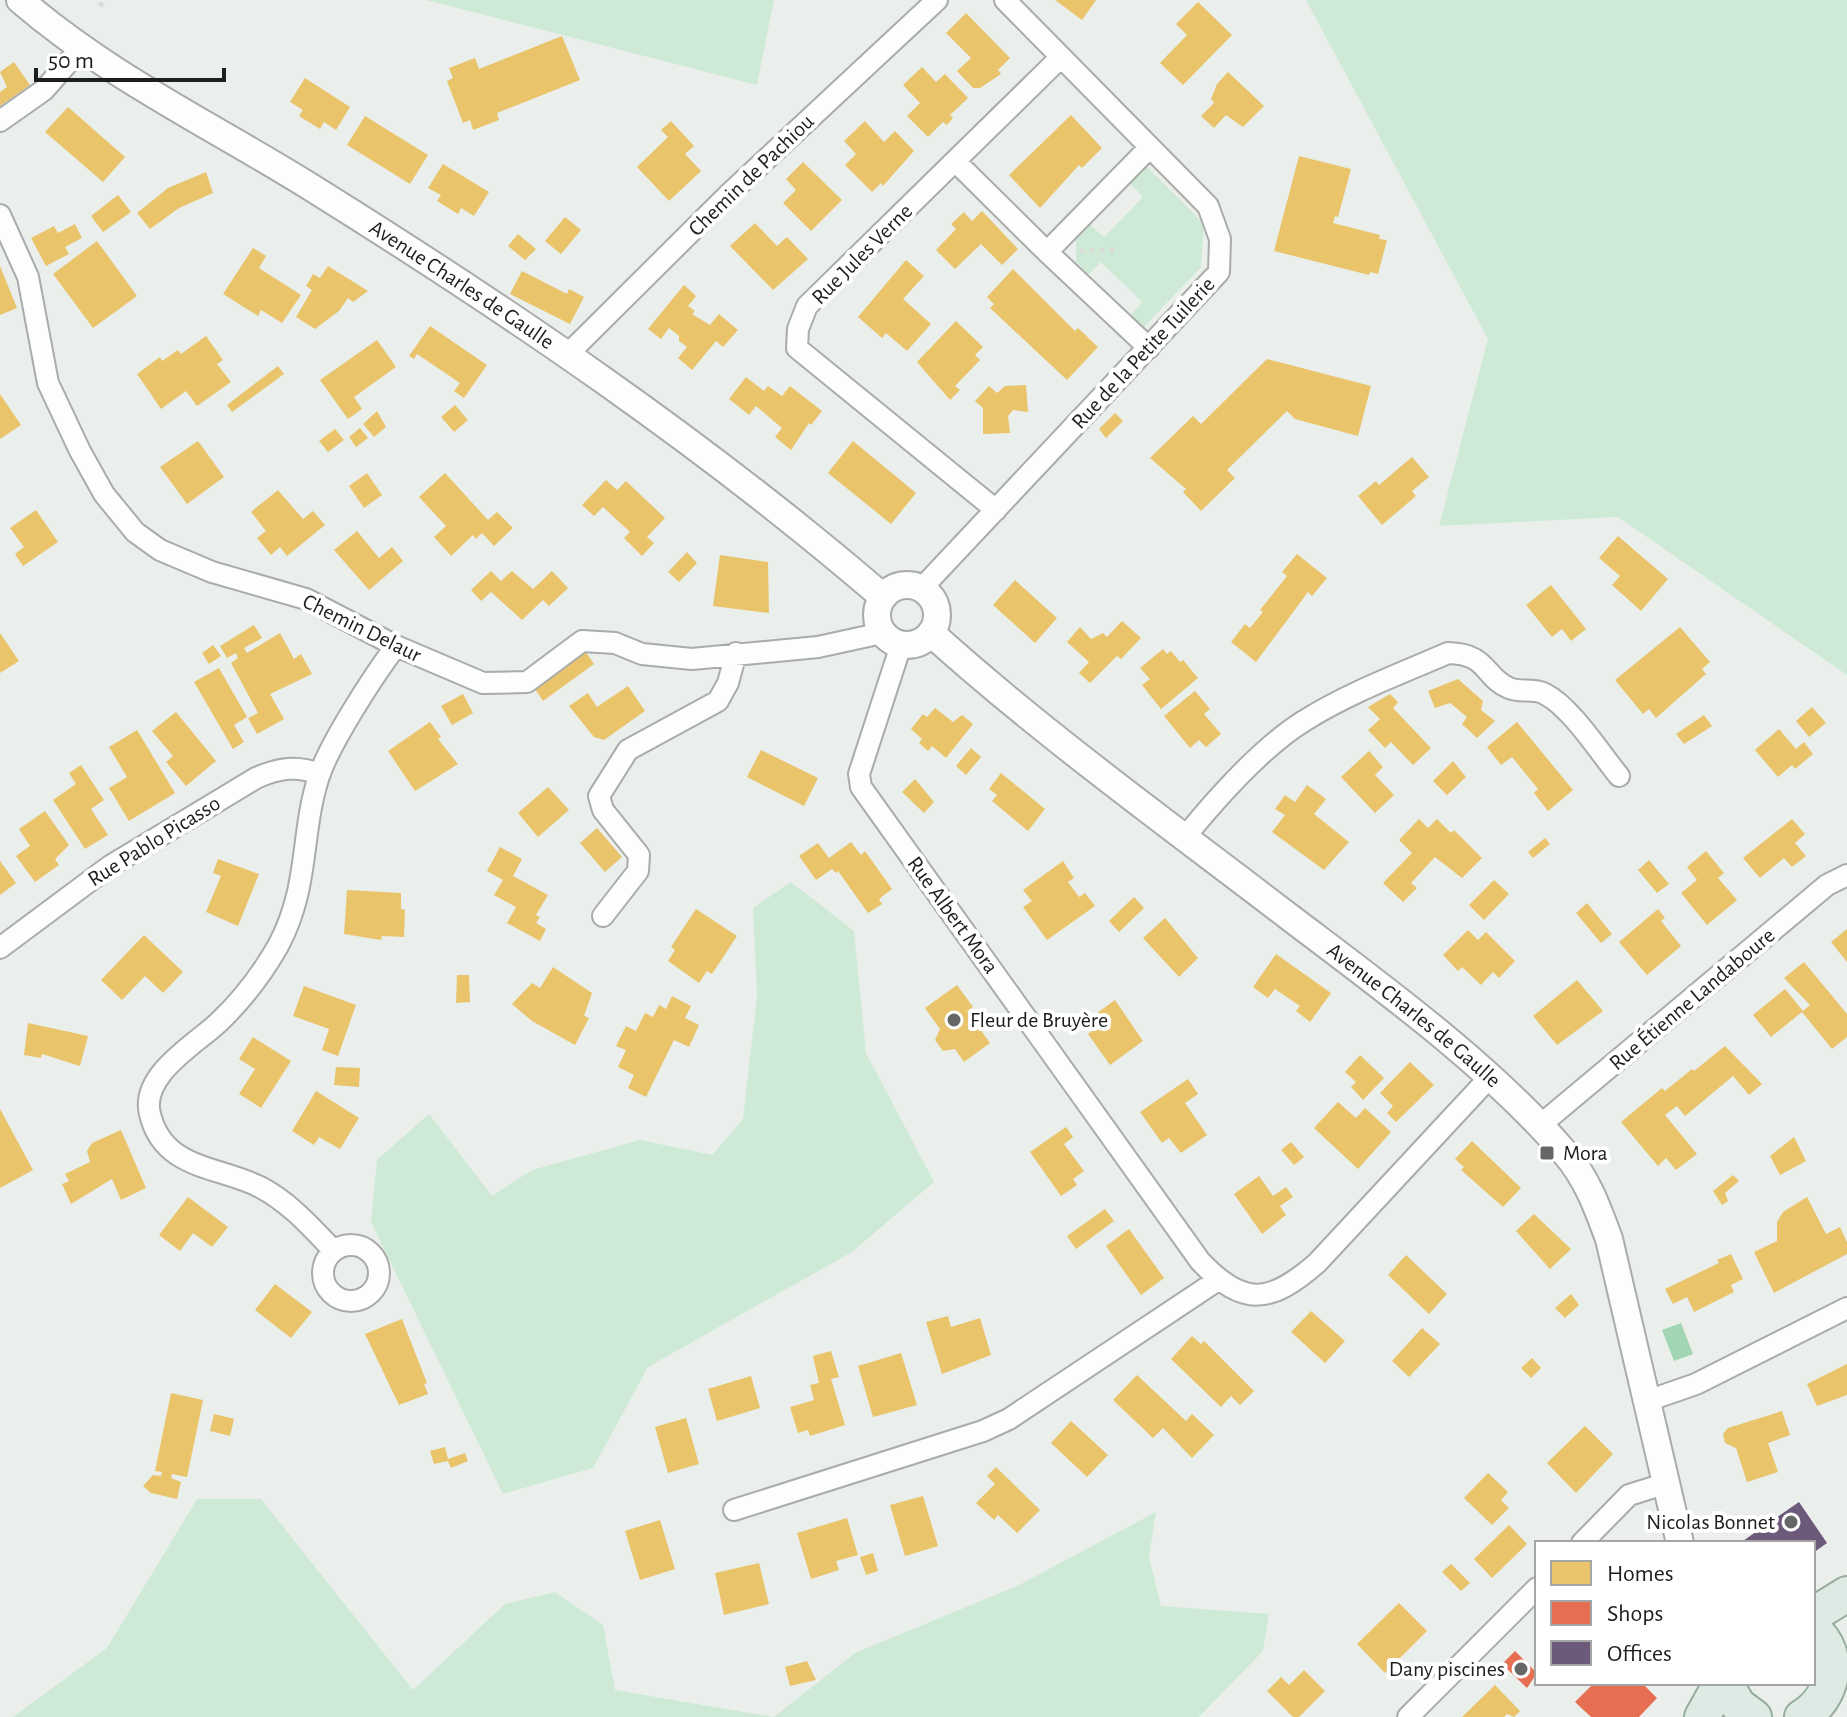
<svg xmlns="http://www.w3.org/2000/svg" width="1847" height="1717" font-family="'Alegreya Sans',sans-serif">
<rect width="100%" height="100%" fill="#eaefec"/>
<path fill="#ceead7" d="M426,0H774L757,85Z
M1306,0H1847V675L1618,517L1439,526L1488,339Z
M1145,165L1204,224L1201,267L1142,329L1129,317L1142,302L1101,262L1088,275L1076,261V238L1089,224L1104,237L1143,197L1129,182Z
M791,882L854,931L866,1053L934,1182L852,1252L648,1367L593,1468L503,1494L371,1222L377,1160L429,1114L492,1196L532,1170L640,1140L712,1155L743,1119L757,996L753,908Z
M197,1499H261L413,1690L505,1604L555,1592L603,1625L615,1690L773,1717H13L107,1648Z
M1156,1512L1149,1557L1161,1606L1269,1614L1263,1651L1199,1717H774L855,1653L1019,1585Z"/>
<path fill="#a2d6b3" d="M1681,1323L1693,1354L1674,1361L1662,1330Z"/>
<path fill="#e9c46a" d="M1055,0H1096L1082,20Z
M1198,2L1232,35L1183,85L1160,63L1187,35L1176,24Z
M966,13L1010,58L998,70L1001,74L980,88H973L957,71L971,58L946,33Z
M562,36L580,80L497,113L499,120L473,130L470,120L463,123L447,81L453,78L449,68L475,58L479,69Z
M14,62L30,85L0,106V92L7,87L0,72Z
M922,67L936,82L945,74L968,98L950,115L953,118L947,125L943,122L928,137L907,116L920,103L903,85Z
M1228,72L1264,106L1243,127L1226,115L1214,128L1201,116L1214,103L1211,99L1217,84Z
M305,78L350,107L336,130L324,122L320,129L299,116L303,110L290,102Z
M68,107L125,157L103,182L45,132Z
M1071,115L1102,148L1082,168L1079,165L1040,208L1009,175Z
M365,116L428,155L410,184L347,145Z
M671,121L694,146L685,154L701,171L669,201L637,167L668,137L661,130Z
M865,121L884,142L895,131L914,151L883,186L881,183L872,192L845,165L856,154L844,141Z
M1299,156L1351,169L1338,217L1335,216L1333,223L1380,235L1379,239L1387,240L1378,274L1370,272L1369,275L1274,251Z
M803,162L842,200L811,231L783,203L796,190L786,179Z
M443,164L489,192L474,216L461,208L458,214L437,201L441,195L428,188Z
M206,172L213,193L179,208L150,229L137,213L168,188Z
M118,195L131,212L103,232L91,216Z
M982,211L1018,249L1002,265L981,244L955,269L936,250L956,229L951,224L964,212L972,221Z
M565,217L581,230L561,254L545,241Z
M755,223L777,246L787,237L808,259L773,290L730,246Z
M75,224L82,238L65,247L69,254L46,266L31,238L54,226L58,233Z
M518,234L536,249L525,260L508,246Z
M97,241L137,296L93,328L53,274Z
M253,248L266,256L259,268L301,295L282,323L261,310L258,316L223,294Z
M906,260L924,276L903,299L931,324L907,351L886,333L882,338L858,317Z
M0,266L17,308L0,315Z
M328,266L368,291L353,302L348,298L339,311L315,329L296,317L312,290L306,286L313,274L320,278Z
M1013,269L1075,331L1078,328L1098,347L1067,380L990,308L994,304L987,297Z
M522,271L567,294L569,289L584,297L570,324L510,294Z
M684,285L696,296L688,306L695,311L692,314L710,325L719,314L738,330L723,347L716,341L692,370L678,358L687,347L679,341V336L669,328L661,339L648,329Z
M956,321L983,347L975,355L980,360L955,386L960,390L950,400L917,362Z
M430,326L487,365L464,398L454,391L460,383L417,354L414,359L409,356Z
M206,336L223,360L217,364L231,382L197,406L186,391L161,409L137,374L160,357L162,361L178,350L181,354Z
M377,340L396,367L354,397L362,409L348,419L320,380Z
M1267,359L1371,386L1358,436L1295,419L1287,411L1227,470L1235,478L1201,511L1183,492L1186,489L1150,458L1193,416L1201,424Z
M278,366L284,374L232,412L227,405Z
M746,377L764,391L768,386L782,396L790,386L822,411L811,425L809,423L791,450L775,437L782,428L756,406L749,415L729,399Z
M1026,385L1028,412L1013,410L1008,416L1010,433L983,434V408L975,401L989,386L997,393L1005,386Z
M0,394L21,425L0,439Z
M455,405L468,420L454,432L441,417Z
M377,411L386,427L374,437L363,424Z
M1115,413L1123,421L1106,438L1099,429Z
M360,428L368,438L356,447L349,437Z
M335,429L344,440L328,452L319,441Z
M198,441L224,477L187,504L160,467Z
M853,441L916,493L891,524L828,473Z
M1412,457L1429,477L1412,491L1416,496L1382,525L1358,496L1376,481L1379,485Z
M367,473L382,495L364,508L349,486Z
M445,473L488,520L497,512L513,528L494,546L482,533L476,539L473,535L451,556L434,537L446,526L419,497Z
M606,480L617,490L626,481L665,518L647,537L654,543L642,556L624,538L630,532L603,507L594,516L582,505Z
M278,490L303,519L313,511L325,525L287,556L280,547L271,555L257,538L266,531L251,512Z
M36,510L58,542L23,566L15,554L24,547L10,528Z
M357,531L379,558L392,547L403,561L369,590L334,550Z
M1618,536L1668,579L1641,611L1612,585L1620,576L1599,558Z
M687,552L697,563L679,582L668,572Z
M1297,554L1327,578L1312,596L1308,592L1256,662L1231,642L1245,624L1250,628L1263,612L1260,610L1287,576L1282,572Z
M720,555L768,562L769,613L713,606Z
M491,571L501,581L512,571L533,589L552,571L568,588L549,606L543,600L522,620L491,592L481,601L471,590Z
M1015,580L1057,618L1035,643L993,605Z
M1551,585L1586,629L1571,641L1562,629L1552,637L1526,605Z
M1122,621L1141,638L1121,659L1117,656L1090,683L1079,673L1089,662L1067,642L1080,627L1091,639L1103,633L1107,637Z
M254,625L262,638L244,648L247,653L280,633L294,659L301,654L312,674L270,694L284,719L257,734L248,718L258,713L231,663L238,658L236,653L227,658L220,646Z
M1680,627L1710,662L1702,669L1706,674L1656,718L1649,709L1643,714L1615,680Z
M0,633L19,661L0,673Z
M213,645L221,656L209,664L202,653Z
M1163,649L1167,654L1171,651L1180,662L1183,660L1198,678L1161,709L1142,685L1150,679L1140,668Z
M585,651L594,664L543,701L535,689Z
M219,668L247,717L234,725L244,742L233,749L194,682Z
M1458,679L1483,701L1481,710L1495,721L1477,738L1462,724L1467,717L1450,703L1435,708L1428,691Z
M628,686L645,711L604,740L594,737L569,706L588,693L597,707Z
M1195,691L1210,709L1204,714L1221,734L1206,747L1199,740L1190,748L1164,716Z
M463,694L473,713L452,725L441,706Z
M1390,694L1398,702L1393,708L1431,748L1413,765L1391,742L1385,748L1368,730L1380,719L1368,707Z
M1812,707L1826,723L1809,737L1796,721Z
M935,708L953,722L962,715L973,724L946,758L932,746L928,751L919,743L922,739L911,729L923,714L927,717Z
M176,712L216,761L186,786L166,762L173,756L152,731Z
M1704,715L1712,726L1684,744L1676,734Z
M430,722L441,737L438,739L458,764L415,791L388,751Z
M1517,722L1573,790L1548,811L1534,793L1538,789L1512,757L1501,765L1487,747Z
M1779,729L1796,749L1804,742L1813,754L1795,769L1792,765L1778,777L1755,750Z
M137,730L175,793L129,821L109,788L127,777L109,747Z
M971,748L981,757L966,775L956,766Z
M761,750L818,778L804,806L747,777Z
M1369,751L1383,767L1375,775L1394,795L1375,813L1341,777Z
M1453,761L1466,777L1447,795L1433,781Z
M81,765L104,800L91,809L108,835L85,849L53,800L76,784L69,773Z
M1001,773L1045,809L1028,831L992,801L997,795L989,789Z
M915,779L934,802L924,813L902,792Z
M1307,785L1326,799L1314,814L1349,842L1324,870L1272,832L1285,815L1275,809L1285,795L1295,802Z
M548,787L569,810L538,837L518,813Z
M45,811L69,845L55,859L59,865L35,882L16,856L30,846L19,829Z
M1419,819L1428,828L1437,819L1451,833L1454,830L1482,858L1462,878L1435,857L1411,883L1417,888L1403,902L1383,883L1412,853L1399,840Z
M1792,819L1805,834L1795,843L1806,856L1792,867L1784,858L1760,878L1743,858Z
M597,828L622,857L605,872L580,843Z
M1545,838L1550,844L1533,858L1528,852Z
M851,842L861,855L865,851L892,889L879,899L882,904L868,913L838,871L836,873L832,869L816,880L799,856L818,843L829,858Z
M500,847L522,859L513,876L548,895L536,915L540,917L536,923L546,929L540,941L507,923L516,907L494,895L503,880L487,871Z
M1706,851L1724,873L1718,878L1737,900L1707,925L1681,893L1697,880L1687,867Z
M218,859L259,874L238,926L206,912L221,876L213,873Z
M1649,860L1669,884L1657,893L1638,870Z
M0,861L16,883L0,895Z
M1063,861L1074,878L1068,882L1079,897L1085,893L1095,906L1047,940L1023,907L1032,901L1023,890Z
M1494,880L1509,894L1484,920L1469,905Z
M347,890L401,893V909L405,910L404,937L382,936L381,940L344,934Z
M1134,897L1144,908L1119,932L1109,921Z
M1587,903L1612,934L1601,943L1576,913Z
M696,909L737,936L712,974L707,971L699,983L668,961L675,950L671,947Z
M1658,909L1665,918L1661,921L1681,946L1647,975L1619,942Z
M1165,918L1198,958L1179,977L1143,938Z
M1847,929V962L1831,942Z
M1468,930L1478,940L1486,932L1515,961L1499,978L1493,972L1481,985L1462,967L1458,971L1443,955Z
M144,935L183,972L163,993L145,976L122,1000L101,980Z
M1276,954L1331,993L1310,1022L1296,1011L1300,1006L1275,989L1268,998L1253,987Z
M1804,962L1847,1014V1037L1832,1049L1802,1012L1771,1037L1753,1015L1785,989L1803,1011L1810,1005L1784,978Z
M553,967L592,993L584,1016L589,1018L575,1045L532,1021L512,1004L532,983L540,988Z
M457,975H469L470,1002L456,1003Z
M1577,980L1603,1011L1557,1045L1533,1016Z
M957,985L973,1007L967,1011L990,1043L964,1062L955,1049L943,1051L935,1040L940,1029L925,1008Z
M304,986L356,1005L338,1056L322,1050L329,1029L293,1016Z
M672,996L691,1006L685,1018L699,1025L689,1047L674,1040L646,1097L628,1088L634,1075L618,1067L626,1050L616,1046L626,1026L636,1031L645,1013L653,1017L659,1005L666,1009Z
M1115,1000L1143,1041L1110,1065L1088,1034L1093,1030L1086,1021Z
M28,1023L88,1036L80,1066L42,1054L41,1058L24,1055Z
M253,1037L291,1061L261,1108L239,1094L255,1069L239,1059Z
M1725,1046L1762,1084L1749,1095L1733,1076L1685,1116L1677,1106L1665,1115L1697,1154L1676,1170L1666,1158L1658,1166L1621,1122L1662,1088L1665,1091L1692,1069L1694,1071Z
M1360,1055L1384,1078L1363,1100L1351,1087L1356,1082L1345,1072Z
M1410,1062L1434,1085L1396,1122L1387,1113L1393,1106L1380,1093Z
M336,1067L360,1068L359,1087L334,1085Z
M1188,1079L1198,1094L1185,1103L1207,1135L1181,1153L1169,1138L1162,1143L1140,1112Z
M316,1091L359,1118L340,1149L319,1137L314,1145L292,1131Z
M1338,1102L1356,1118L1365,1108L1391,1132L1358,1169L1314,1128Z
M0,1109L33,1170L0,1188Z
M1066,1127L1073,1137L1064,1144L1084,1171L1073,1179L1077,1185L1061,1196L1030,1152Z
M121,1130L146,1188L121,1200L112,1179L71,1204L62,1184L69,1181L65,1174L90,1162L87,1151L92,1143Z
M1794,1137L1806,1161L1780,1175L1770,1156Z
M1472,1141L1521,1188L1503,1207L1461,1170L1464,1167L1455,1159Z
M1291,1142L1304,1157L1294,1165L1281,1150Z
M1733,1175L1739,1181L1725,1193L1728,1201L1722,1205L1713,1191Z
M1259,1176L1273,1196L1286,1187L1293,1197L1280,1206L1286,1215L1262,1234L1234,1194Z
M188,1197L228,1227L212,1247L193,1233L180,1251L159,1235Z
M1807,1197L1826,1234L1840,1227L1847,1242V1254L1774,1293L1754,1252L1777,1241V1222L1783,1212Z
M1105,1209L1114,1221L1076,1249L1067,1236Z
M1534,1214L1571,1249L1550,1269L1516,1231Z
M1129,1229L1164,1278L1141,1295L1106,1246Z
M1731,1254L1743,1279L1731,1285L1734,1292L1694,1312L1687,1297L1673,1304L1665,1289L1719,1263L1717,1260Z
M1406,1255L1447,1294L1429,1314L1388,1275Z
M275,1284L312,1312L291,1338L255,1310Z
M1571,1294L1579,1305L1565,1318L1555,1308Z
M1311,1311L1345,1341L1325,1363L1291,1332Z
M948,1316L951,1327L980,1318L991,1355L942,1374L926,1322Z
M402,1319L427,1383L424,1384L428,1394L399,1405L365,1334Z
M1422,1328L1440,1344L1409,1377L1392,1361Z
M1192,1336L1201,1344L1204,1341L1254,1391L1240,1405L1231,1396L1221,1407L1171,1359Z
M831,1351L839,1377L831,1379L845,1425L810,1436L808,1430L798,1433L790,1407L814,1400L810,1385L819,1383L813,1356Z
M901,1353L917,1405L873,1417L858,1366Z
M1532,1358L1541,1368L1531,1378L1521,1368Z
M1847,1364V1395L1817,1406L1807,1384Z
M1137,1375L1186,1421L1192,1414L1214,1435L1192,1458L1163,1428L1153,1438L1113,1400Z
M751,1376L760,1408L717,1421L708,1389Z
M171,1393L203,1400L187,1477L172,1474L171,1478L181,1482L177,1499L151,1493L143,1486L153,1475L161,1476L162,1472L155,1471Z
M1782,1411L1790,1435L1768,1443L1778,1472L1747,1482L1736,1448L1725,1443L1723,1434L1728,1428Z
M214,1414L234,1419L230,1436L210,1431Z
M686,1418L699,1464L668,1473L655,1427Z
M1071,1421L1108,1455L1087,1477L1051,1443Z
M1585,1426L1613,1454L1576,1493L1547,1463Z
M445,1447L448,1459L465,1453L468,1461L451,1468L448,1461L434,1464L430,1451Z
M996,1467L1040,1510L1017,1533L998,1515L994,1520L976,1503L995,1484L987,1476Z
M1488,1473L1508,1492L1501,1500L1509,1508L1492,1525L1464,1498Z
M923,1496L938,1546L905,1556L890,1505Z
M847,1518L858,1555L836,1561L839,1570L811,1579L797,1533Z
M660,1520L675,1569L640,1580L625,1531Z
M1509,1525L1527,1544L1492,1578L1474,1559Z
M873,1553L878,1571L866,1575L860,1557Z
M759,1563L769,1604L724,1615L715,1573Z
M1451,1564L1470,1583L1461,1591L1442,1572Z
M1399,1603L1427,1631L1385,1673L1357,1644Z
M807,1661L816,1680L790,1686L785,1667Z
M1304,1670L1325,1691L1299,1717H1293L1267,1691L1281,1677L1289,1685Z
M1495,1685L1520,1711L1514,1717L1507,1714L1504,1717H1462Z"/>
<path fill="#e76f51" d="M1515,1651L1537,1673L1527,1688L1502,1664Z
M1594,1683H1642L1657,1698L1639,1717H1591L1575,1702Z"/>
<path fill="#6d597a" d="M1799,1502L1827,1543L1813,1553V1543H1740Z"/>
<g fill="none" stroke-linecap="round" stroke-linejoin="round">
<g stroke="#a9aca9" stroke-width="24">
<path id="minor" d="M0,121L44,90L80,49
M956,162L1047,252
M0,215L28,277L48,383L80,451L104,494L135,532L160,550L212,572L306,599L396,646L483,683L527,682L582,641L615,643L642,654L692,659L818,647L882,633
M1149,348L1047,252L1149,148
M569,353L730,193L937,0
M996,510L797,348L798,329L807,306L1060,58
M921,589L1219,272L1220,239L1208,206L1005,0
M901,645L859,774L861,787L1200,1261C1244,1308 1271,1303 1317,1263L1489,1078
M1185,837C1216,799 1262,747 1304,721C1348,693 1400,674 1448,653C1489,654 1483,677 1509,688C1521,693 1535,688 1545,694C1571,707 1600,753 1619,776
M603,916L638,871L639,855L603,810L599,796L628,750L718,701L728,683L736,653
M0,948L110,866L256,778C279,768 296,765 320,774
M1538,1127L1827,885L1847,875
M323 1273a28 28 0 1 1 56 0a28 28 0 1 1-56 0Z
M333,1250C311,1227 289,1202 260,1187C219,1166 163,1170 150,1114C140,1075 196,1044 219,1022C242,1000 262,974 278,946C310,887 300,834 319,776C330,743 374,675 396,646
M1647,1401L1696,1384L1847,1308
M734,1510L983,1431L1009,1419L1218,1280
M1582,1543L1629,1495L1664,1484
M1408,1717L1537,1588"/>
</g>
<g stroke="#a9aca9" stroke-width="30">
<g id="tertiary">
<path id="s1" d="M20,0C108,76 211,125 309,186C508,310 704,443 883,597"/>
<circle cx="907" cy="615" r="30"/>
<path id="s2" d="M931,633C1043,734 1168,824 1288,916C1380,986 1490,1065 1565,1153C1587,1178 1598,1209 1609,1239L1680,1543"/>
</g>
</g>
<g stroke="#96aca0" stroke-width="38">
<path id="primary" d="M1813,1615L1847,1594
M1725,1683L1738,1705L1754,1717
M1702,1717L1721,1683
M1802,1717C1834,1698 1843,1654 1813,1629"/>
</g>
<path stroke="#d9dad9" stroke-width="5" stroke-dasharray="4 6" stroke-linecap="butt" d="M100,6L104,0
M1080,251L1120,250"/>
<use href="#minor" stroke="#fcfdfc" stroke-width="20"/>
<use href="#tertiary" stroke="#fcfdfc" stroke-width="26"/>
<use href="#primary" stroke="#deeae4" stroke-width="34"/>
</g>
<g fill="#646765" stroke="#fff" stroke-width="3">
<circle cx="954" cy="1020" r="8"/>
<rect x="1539" y="1145" width="16" height="16" rx="4"/>
<circle cx="1791" cy="1522" r="8"/>
<circle cx="1521" cy="1669" r="8"/>
</g>
<g text-anchor="middle" dominant-baseline="central" stroke-width="8" stroke-linejoin="round" paint-order="stroke">
<g font-size="22" fill="#1c1e1c" stroke="#fff">
<text transform="translate(751 175) rotate(-44)">Chemin de Pachiou</text>
<text transform="translate(862 254) rotate(-45)">Rue Jules Verne</text>
<text stroke="none"><textPath href="#s1" startOffset="526">Avenue Charles de Gaulle</textPath></text>
<text transform="translate(1143 353) rotate(-47)">Rue de la Petite Tuilerie</text>
<text transform="translate(362 628) rotate(26)">Chemin Delaur</text>
<text transform="translate(154 841) rotate(-32)">Rue Pablo Picasso</text>
<text transform="translate(953 915) rotate(54)">Rue Albert Mora</text>
<text transform="translate(1692 999) rotate(-40)">Rue Étienne Landaboure</text>
<text stroke="none"><textPath href="#s2" startOffset="616">Avenue Charles de Gaulle</textPath></text>
</g>
<g font-size="22" fill="#1c1e1c" stroke="#fff" text-anchor="start">
<text x="970" y="1020">Fleur de Bruyère</text>
<text x="1563" y="1153">Mora</text>
<text x="1775" y="1522" text-anchor="end">Nicolas Bonnet</text>
<text x="1505" y="1669" text-anchor="end">Dany piscines</text>
</g>
</g>
<rect x="1535" y="1541" width="280" height="144" fill="#ffffff" stroke="#a4a5a4" stroke-width="2"/>
<rect x="1551" y="1561" width="40" height="24" fill="#e9c46a" stroke="#a4a5a4" stroke-width="2"/>
<text x="1607" y="1581" font-size="24" fill="#1c1e1c">Homes</text>
<rect x="1551" y="1601" width="40" height="24" fill="#e76f51" stroke="#a4a5a4" stroke-width="2"/>
<text x="1607" y="1621" font-size="24" fill="#1c1e1c">Shops</text>
<rect x="1551" y="1641" width="40" height="24" fill="#6d597a" stroke="#a4a5a4" stroke-width="2"/>
<text x="1607" y="1661" font-size="24" fill="#1c1e1c">Offices</text>
<path d="M36 68v12h188v-12" fill="none" stroke="#1c1e1c" stroke-width="4"/>
<text x="48" y="68" font-size="24" fill="#1c1e1c" stroke="#ffffff" stroke-width="6" paint-order="stroke">50 m</text>
</svg>
